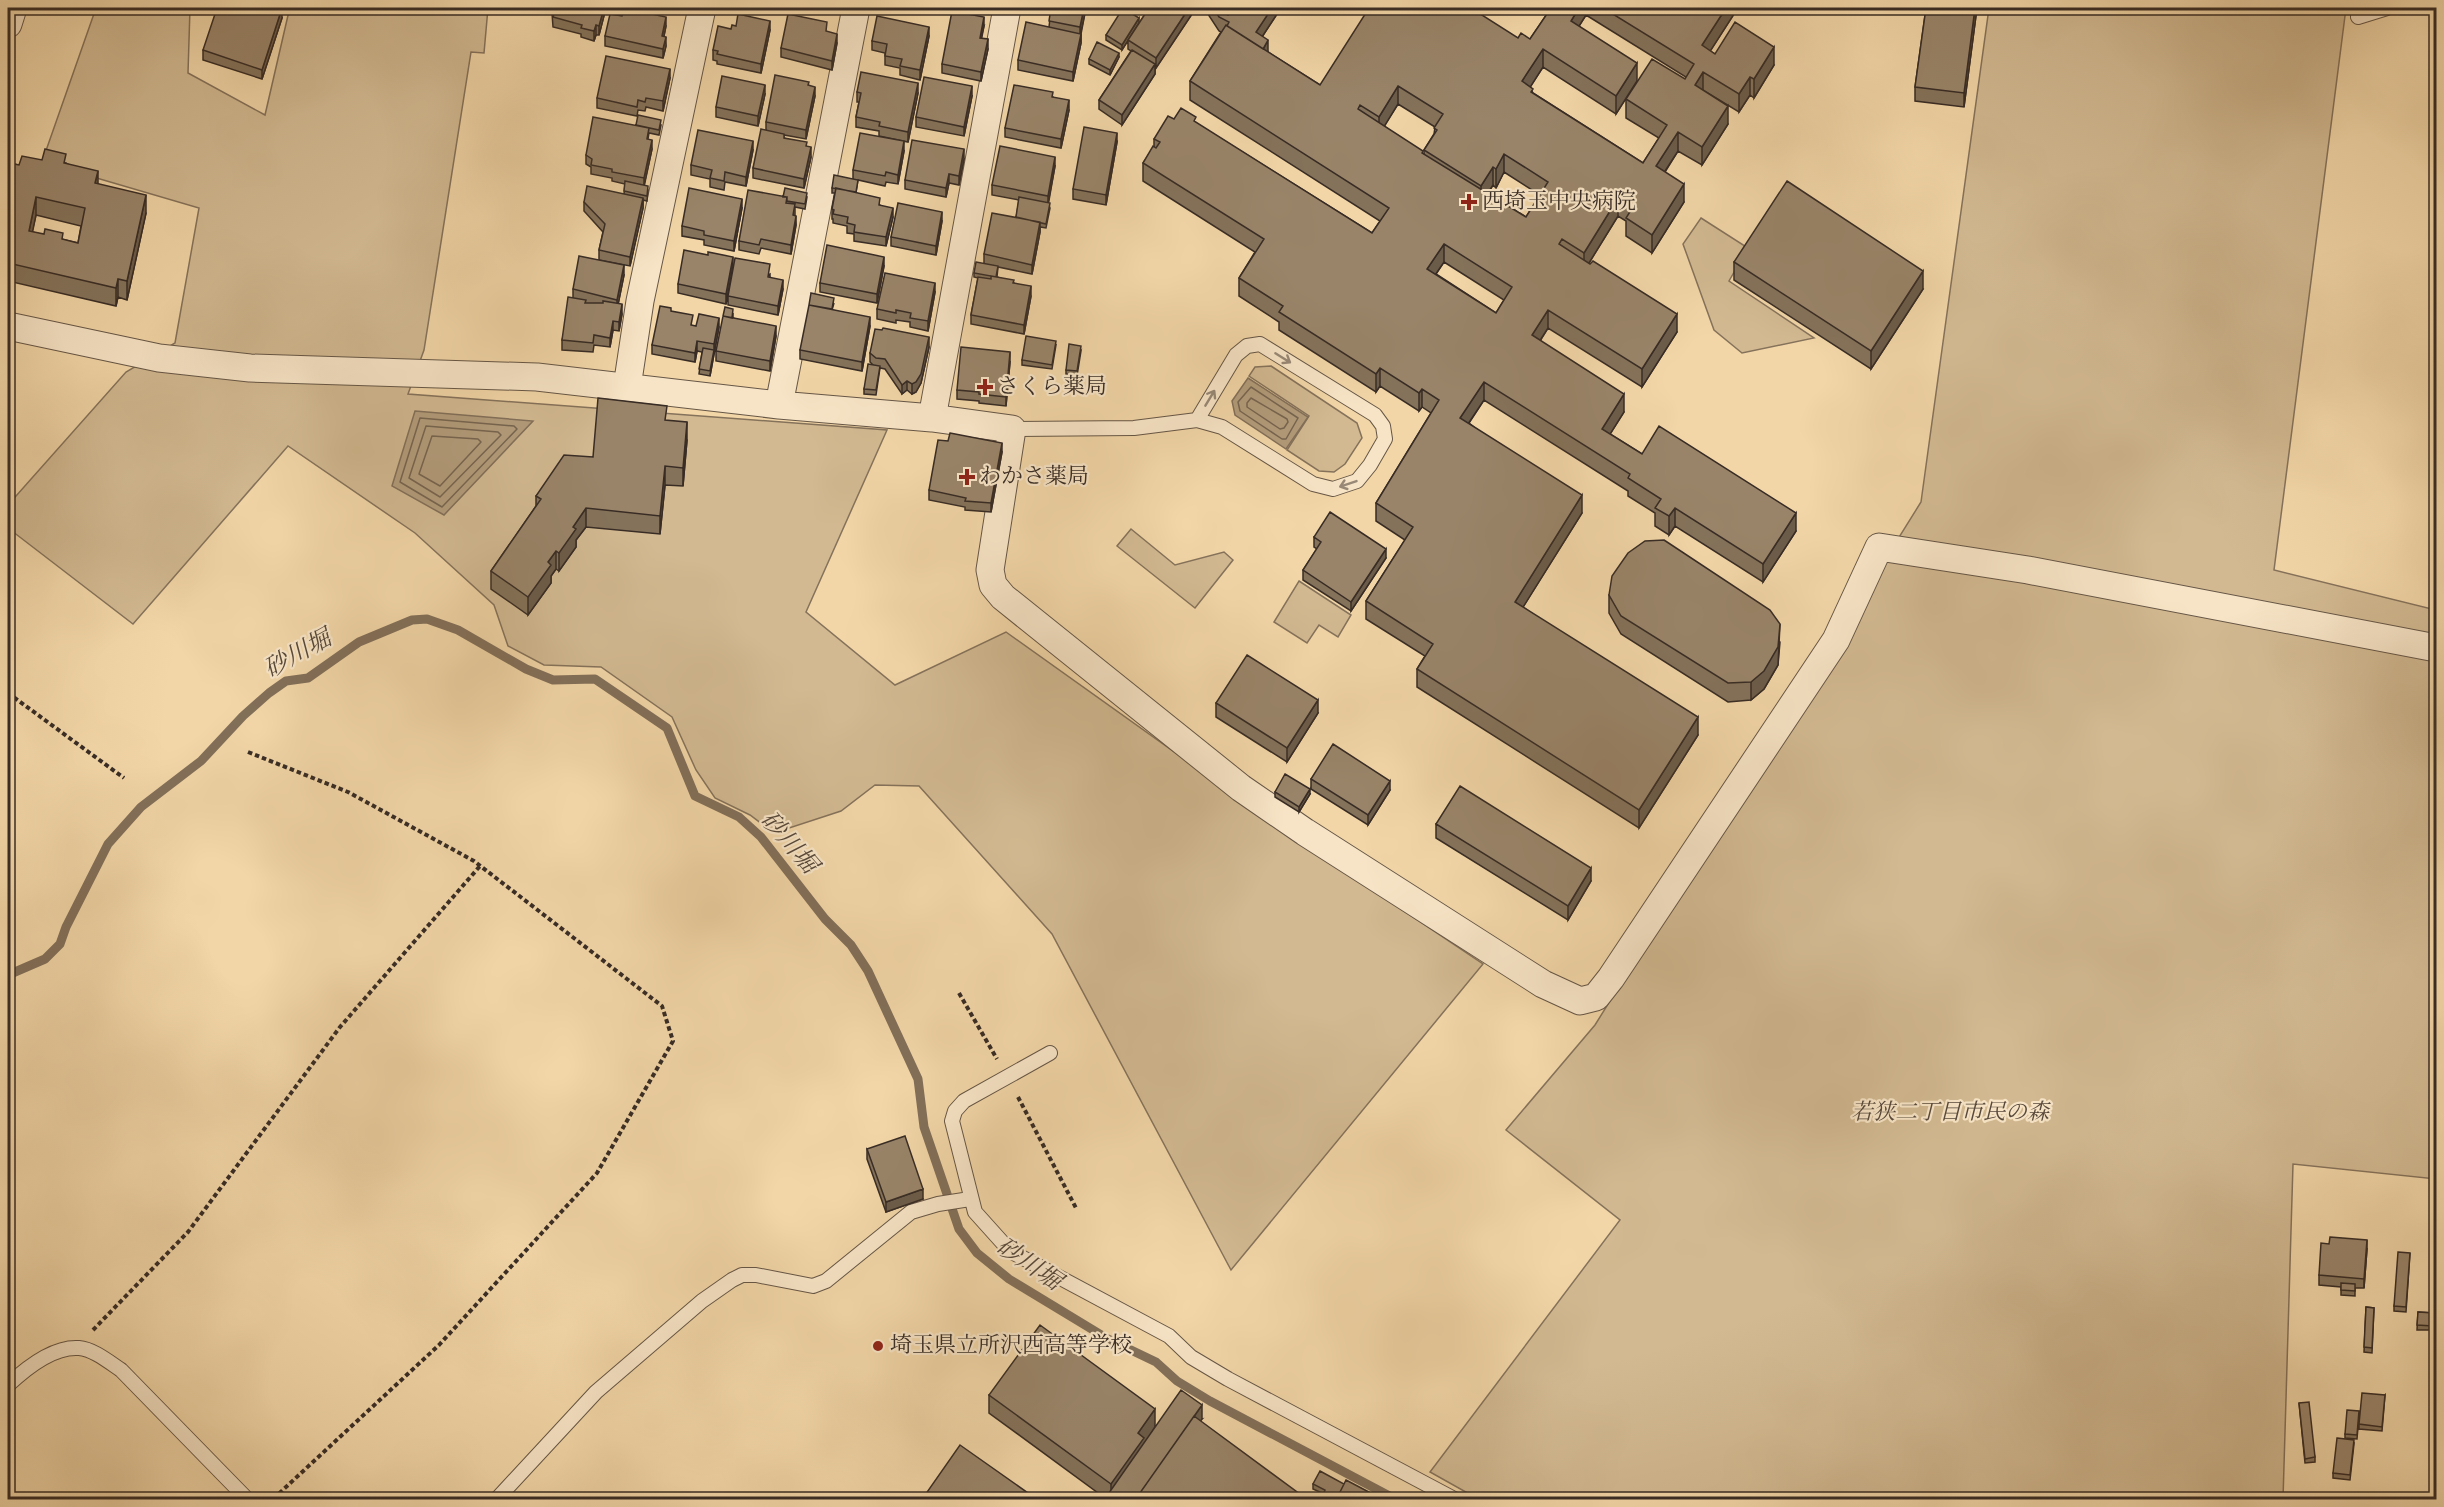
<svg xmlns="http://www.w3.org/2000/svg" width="2444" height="1507" font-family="'Old Standard TT','Noto Serif JP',serif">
<rect width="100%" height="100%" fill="#f2d6a7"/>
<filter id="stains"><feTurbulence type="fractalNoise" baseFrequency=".00333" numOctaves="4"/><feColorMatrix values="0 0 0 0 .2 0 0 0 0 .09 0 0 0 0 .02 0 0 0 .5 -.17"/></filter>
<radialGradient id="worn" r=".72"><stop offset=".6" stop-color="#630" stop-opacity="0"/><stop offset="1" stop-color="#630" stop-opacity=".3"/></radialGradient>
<path fill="#d2b991" stroke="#85725b" stroke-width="1.5" d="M96,8H190L188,73L265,115L289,11L284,8H488L484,53L471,52L424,350L408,394L887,430L806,612L895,685L1006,632L1295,838L1483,964L1231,1270L1052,934L919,786L875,785L841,811L774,833L750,815L715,798L696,770L672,717L601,667L544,665L508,646L494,605L415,533L288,446L133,624L8,528V505L126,372L175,343L199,208L42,162Z
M1989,8H2346L2274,570L2436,610V1179L2293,1164L2283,1499L1480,1500L1430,1472L1620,1220L1506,1130L1595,1025L1921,502Z
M1701,218L1748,248L1729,281L1814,338L1742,353L1714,330L1683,244Z
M1271,366L1357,423L1362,438L1345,464L1334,472L1319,471L1287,450L1309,416L1249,376L1255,367Z
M1131,529L1175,565L1224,552L1233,560L1195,608L1117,546Z
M1299,581L1351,615L1338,637L1319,625L1307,643L1274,622Z"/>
<path fill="#b39c7b" stroke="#826f59" stroke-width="1.5" d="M1248,378L1308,417L1286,449L1235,415L1232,401Z
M415,411L533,421L444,515L392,486Z"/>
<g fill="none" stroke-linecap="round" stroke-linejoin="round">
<path stroke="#766450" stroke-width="1.5" d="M1251,387L1298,418L1286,439H1282L1240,411L1238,402Z
M1251,398L1287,419L1288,422L1284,428L1280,429L1247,407V403Z
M420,418L514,426L517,429L442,507L400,482Z
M426,426L498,432L501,435L440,497L409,478Z
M432,436L478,439L481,442L440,486L419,474Z"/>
<path stroke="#826f59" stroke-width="9" d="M8,975L45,959L60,944L66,927L108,844L141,807L201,761L243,716L269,693L286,681L308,678L359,642L412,620L427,619L458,630L526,669L553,680L595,679L667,728L695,796L739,817L761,837L825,919L851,945L868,971L918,1079L924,1127L959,1229L977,1253L1009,1279L1108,1339L1156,1362L1177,1381L1210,1401L1397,1500"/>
<g stroke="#665646" stroke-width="16">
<path id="lane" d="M2358,17L2387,8
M1012,429L1134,428L1197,420L1222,427L1313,484L1333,489L1357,481L1370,465L1385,439L1383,426L1375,415L1260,344L1247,346L1236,355L1197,420
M1050,1053L964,1101L955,1111L952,1121L975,1212L1010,1251L1169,1336L1191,1357L1228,1379L1456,1500
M8,1385C25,1369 53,1346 79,1348C93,1349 109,1362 121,1370L248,1500
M496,1500L596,1392L702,1301L732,1280L742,1275H756L813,1286L826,1281L911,1212L938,1204L970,1199"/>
</g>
<g stroke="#665646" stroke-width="29">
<path id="street" d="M8,24L13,8
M8,326L159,358L250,368L537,377L779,405L932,418L1012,429L990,570L993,585L1003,597L1241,788L1305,832L1543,984L1580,1001L1596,997L1611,978L1836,640L1879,547L2028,570L2436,648
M627,387L640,301L702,8
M779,405L856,8
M932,418L1007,8"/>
</g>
<path stroke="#382c25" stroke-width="4" stroke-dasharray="4.5 3" stroke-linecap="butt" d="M8,693L124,778
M248,752L348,792L474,861L662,1006L673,1041L597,1173L439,1345L272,1500
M959,993L997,1059
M1018,1097L1076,1208
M93,1330L188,1232L340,1027L480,866"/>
<use href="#lane" stroke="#f7e4c6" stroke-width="14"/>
<use href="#street" stroke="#f7e4c6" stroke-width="27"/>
</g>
<path fill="#84725a" stroke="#382c25" stroke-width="1.5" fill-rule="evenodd" d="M606,8L599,35H596L594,41L581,37V34L553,27L552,13Z
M1036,8H1086L1081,34V43L1073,81L1018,70V60L1049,27L1051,10Z
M1149,8H1196L1156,68L1155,66V74L1122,125L1099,109V100L1131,51L1128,49V40Z
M1204,8H1220L1223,12L1228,15L1281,8L1262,37L1268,52L1320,85L1518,38L1530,39L1551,8H1734V14L1710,51L1715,54L1774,65L1754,98L1750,95L1739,112L1703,90V91L1728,124L1702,165L1678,151L1665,172L1684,202L1652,253L1626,236V221L1618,216L1589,263L1677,332L1642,387L1548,328L1540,341L1624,412L1610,434L1642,454L1796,531L1763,582L1675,526L1669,535L1655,526V513L1628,496V491L1484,400L1469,423L1582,513L1523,607L1698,735L1639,828L1417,687V669L1425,656L1366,619V601L1405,540L1376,521V503L1431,413L1422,407L1419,411L1380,386L1376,392L1279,330V322L1239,296V278L1255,252L1143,181V163L1154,147V139L1174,119L1196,123L1372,233L1380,221L1190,100V81L1221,32L1219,31ZM1586,15L1686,77L1685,79L1626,99V118L1659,138L1643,163L1533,93L1530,87L1543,67L1616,114L1637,81L1579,26ZM1398,104L1435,127L1434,134L1424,150V155L1384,126ZM1504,172L1540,195L1526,217L1488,194L1493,185L1496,188ZM1444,262L1504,300L1496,313L1436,274Z
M1926,8H1977L1964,107L1915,101V87Z
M642,12L666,26L664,36L666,46L663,58L605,46V36L622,16Z
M282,18L262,79L203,60V50Z
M1139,23L1122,50L1106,40V35Z
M736,26L770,30L761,73L717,64V61L713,60V50L731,29Z
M984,26L981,38L988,49L981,81L942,73V64Z
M827,32L837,43L832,70L781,57V48Z
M929,36L920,80L900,75V68L885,65V53L872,50V41Z
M1119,57L1110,75L1089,64V59Z
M670,78L663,111L646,107L645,111L638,110L637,116L597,108V98Z
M809,86L815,96L806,139L784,135V138L807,147L811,157L804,188L753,178V168L766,130V122Z
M857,92L918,93L908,142L879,136V131L856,127V117L859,102H857Z
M765,94L758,126L716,117V107Z
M972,96L964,136L916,127V117Z
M1053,97L1069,110L1061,148L1005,137V128Z
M661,125L659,135L649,133L648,139L652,149L644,185L648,190L647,201L643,200V208L630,266L599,260V250L603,232L584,211V202L624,194L625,184L612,181V178L591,174V167L586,164V155L636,126Z
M1117,142L1106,205L1073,199V189Z
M753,150L746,186L725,182L724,190L710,187V179L691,175V165Z
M904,151L898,184L886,182L885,186L858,180L856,193L880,205L893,217L886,246L854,241V234L847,233V226L833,223V219H832V209L835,193H832V188L853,179V170Z
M964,159L959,185L949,183L946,197L905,189V180Z
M42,160L66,163L98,184L146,213L127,300L118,297L116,306L8,281V163L19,165ZM36,215L81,226L78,243L32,232Z
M1055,166L1048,203L1050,208L1046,228L1040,227V232L1032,274L998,267L997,277L1014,283L1031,296L1024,334L971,324V315L978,278L974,277V273L984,263V254L1016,218L1019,200L992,195V185Z
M783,197H807L805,209L795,207V216L796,225L791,254L761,248L759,254L739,250V241Z
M742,208L734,251L704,245V240L682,236V226Z
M942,221L936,255L891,246V237Z
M1734,262L1923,289L1871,369L1734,280Z
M733,266L726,304L678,293V284Z
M884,266L877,303L820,292V283Z
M770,274V277L783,289L778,315L728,305V296Z
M624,275L618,304L622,314L619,331L613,330L610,347L594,345L593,352L562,350V340L573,298V289Z
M935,292L928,331L910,327V322L896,320V323L877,319V309Z
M834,303L832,310L870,326L862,371L800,359V350Z
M671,311L693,326L719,327L710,376L699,374L702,352L697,351L695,362L652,354V345Z
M733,313V318L776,336L770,371L716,361V351Z
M1056,345L1052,369L1022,365V360Z
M929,347L921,383L916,392L912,394L907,390L902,394L885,369L880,368L876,395L864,394V389L873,365L870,362V353Z
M1081,351L1077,376L1066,374V370Z
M1010,362L1006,406L979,403V401L957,399V390Z
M667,421L687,440L683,486L665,485L660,534L586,527L576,540V547L559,571L556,569L551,576V583L528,615L491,589V571L536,506V496L593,457Z
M1002,452L991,512L965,510V507L929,500V490Z
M1314,537L1386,558L1351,611L1303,580V570L1317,549L1314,547Z
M1609,595L1780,642L1778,665L1764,689L1751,700L1728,702L1621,634L1609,613Z
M1216,703L1318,713L1287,762L1216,717Z
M1311,779L1390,790L1368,825L1311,789Z
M1275,792L1310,794L1299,812L1275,797Z
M1436,824L1591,881L1568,920L1436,838Z
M867,1149L923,1199L886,1212L867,1159Z
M2367,1249L2364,1288H2355V1296L2341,1295V1287L2319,1285V1275Z
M2410,1253L2406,1312L2394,1311V1306Z
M2366,1307L2374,1308L2372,1353L2364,1352Z
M2418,1312L2434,1313L2433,1330H2417Z
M989,1395L1155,1426L1202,1419L1105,1498L989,1413Z
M2385,1395L2382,1431L2359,1429V1424Z
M2299,1403L2315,1457V1462L2305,1463Z
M2359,1416L2357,1439L2345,1438V1434Z
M2354,1444L2350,1480L2333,1478V1473Z
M1313,1484H1344L1324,1494L1313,1489Z"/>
<path fill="#6b5c4a" stroke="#382c25" stroke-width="1.5" d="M282,8V18L262,79V70Z
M604,8H606L599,35V26Z
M1084,8H1086L1080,36V27Z
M1189,8H1196L1156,68V58Z
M1272,8H1281L1256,46V32Z
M1579,8H1586V15L1571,39V21Z
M1726,8H1734V14L1702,64V45Z
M1975,8H1977L1964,107V93Z
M666,17V26L662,45V36Z
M984,17V26L980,47V38Z
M1139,18V23L1122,50V45Z
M770,21V30L761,73V64Z
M596,25V35L594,41V31Z
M929,27V36L920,80V70Z
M837,34V43L832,70V61Z
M1081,34V43L1073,81V72Z
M666,37V46L663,58V49Z
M988,39V49L981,81V72Z
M1268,40V54L1262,52Z
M1774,47V65L1754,98V79Z
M1543,49V67L1522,100V81Z
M1119,53V57L1110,75V70Z
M1637,63V81L1616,114V96Z
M1155,64V74L1122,125V115Z
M670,69V78L663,111V101Z
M1703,72V90L1695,104V85Z
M1750,77V95L1739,112V94Z
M918,83V93L908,142V132Z
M765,85V94L758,126V116Z
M972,86V96L964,136V127Z
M1398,86V104L1379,135V117Z
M815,87V96L806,139V130Z
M1069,100V110L1061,148V139Z
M1728,106V124L1702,165V147Z
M1678,132V151L1656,185V166Z
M1117,133V142L1106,205V195Z
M652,140V149L644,187V178Z
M753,141V150L746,186V177Z
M904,141V151L898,184V175Z
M811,147V157L804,188V179Z
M964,149V159L959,185V176Z
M1504,154V172L1496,188V169Z
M1055,157V166L1048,206V196Z
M1493,167V185L1481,204V186Z
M98,171V189L95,183Z
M949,174V183L946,197V188Z
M1684,184V202L1652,253V235Z
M146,195V213L127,300V281Z
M36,197V215L29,249V231Z
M643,198V208L630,266V257Z
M1618,198V216L1584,271V253Z
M742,199V208L734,251V241Z
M893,208V217L886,246V237Z
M942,212V221L936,255V246Z
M796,216V225L791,254V245Z
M1040,222V232L1032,274V265Z
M1444,244V262L1427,287V269Z
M733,257V266L726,304V294Z
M884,257V266L877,303V294Z
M624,265V275L617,310V300Z
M1923,271V289L1871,369V351Z
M118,279V297L116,306V288Z
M783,280V289L778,315V306Z
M935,283V292L928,331V321Z
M1031,286V296L1024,334V325Z
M622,304V314L619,331V322Z
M1548,310V328L1532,353V335Z
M1677,314V332L1642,387V369Z
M870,317V326L862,371V362Z
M719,318V327L710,376L714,351V344Z
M613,321V330L610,347V338Z
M776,326V336L770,371V361Z
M929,337V347L921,383L916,392L912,394V384Z
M697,341V351L695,362V353Z
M1010,352V362L1006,406V397Z
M1380,368V386L1376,392V374Z
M907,381V390L902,394V385Z
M1484,382V400L1460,436V418Z
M1422,389V407L1419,411V393Z
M1624,394V412L1602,447V429Z
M687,422V440L683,486V468Z
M1002,443V452L991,512V503Z
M665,466V485L660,534V516Z
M1582,495V513L1515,620V602Z
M586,508V527L576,540V547L559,571V553L573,527Z
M1675,508V526L1669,535V516Z
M1796,513V531L1763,582V564Z
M1386,549V558L1351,611V602Z
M556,551V569L551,576V583L528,615V597L548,562Z
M1780,624L1778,665L1764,689L1751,700V682Z
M1318,700V713L1287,762V748Z
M1698,717V735L1639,828V810Z
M1390,781V790L1368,825V815Z
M1310,789V794L1299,812V807Z
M1591,868V881L1568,920V906Z
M923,1189V1199L886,1212V1202Z
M2367,1240V1249L2364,1288V1279Z
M1202,1405V1419L1145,1500H1136Z
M1155,1409V1427L1111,1500V1484L1138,1433Z"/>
<path fill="#998469" stroke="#382c25" stroke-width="1.5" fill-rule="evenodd" d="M217,8H282L262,70L203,50Z
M553,8H604L599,26L596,25L594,31L581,28L582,25L553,17L554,13H552Z
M624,8H642V12L666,17L662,36L666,37L663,49L605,36L610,14L622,16Z
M1051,8H1084L1080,27L1049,21Z
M1123,8L1139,18L1122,45L1106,35Z
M1149,8H1189L1156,58L1128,40Z
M1213,8H1220L1223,12L1228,15L1233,8H1272L1256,32L1268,40L1263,49L1227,26L1229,22L1219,17Z
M1369,8H1471L1518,38L1521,33L1530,39L1551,8H1579L1571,21L1637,63L1616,96L1543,49L1522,81L1533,89L1531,92L1643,163L1667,125L1626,99L1652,59L1685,79L1694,64L1603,8H1726L1702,45L1715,54L1735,22L1774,47L1754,79L1750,77L1739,94L1703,72L1695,85L1728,106L1702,147L1678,132L1656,166L1684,184L1652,235L1626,218L1633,207L1618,198L1584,253L1562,239L1559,244L1590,264L1593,261L1677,314L1642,369L1548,310L1532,335L1624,394L1602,429L1642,454L1659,426L1796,513L1763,564L1675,508L1669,516L1655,508L1661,499L1628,478L1630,474L1484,382L1460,418L1582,495L1515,602L1698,717L1639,810L1417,669L1433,644L1366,601L1413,527L1376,503L1439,400L1422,389L1419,393L1380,368L1376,374L1279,312L1283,306L1239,278L1264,239L1143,163L1153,146L1156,148L1160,142L1154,139L1168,116L1174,119L1181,108L1196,117L1194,121L1372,233L1389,208L1190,81L1226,25L1320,85ZM1398,86L1443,114L1434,128L1437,130L1424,150L1481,186L1493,167L1496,169L1504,154L1548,182L1526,217L1422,153L1423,151L1358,109L1360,105L1379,117ZM1444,244L1512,287L1496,313L1427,269Z
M1926,8H1975L1964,93L1915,87Z
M952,11L984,17L980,38L988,39L981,72L942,64Z
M738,14L770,21L761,64L717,54L718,51L713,50L718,26L731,29L732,25L736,26Z
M788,14L827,22L826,31L837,34L832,61L781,48Z
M877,16L929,27L920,70L900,66L902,59L885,56L887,44L872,41Z
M1026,22L1081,34L1073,72L1018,60Z
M1097,42L1119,53L1110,70L1089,59Z
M1132,50L1155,64L1122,115L1099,100Z
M606,56L670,69L663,101L646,98L645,102L638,100L637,107L597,98Z
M861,72L918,83L908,132L879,126L880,122L856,117L861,93L857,92Z
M775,75L809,82L808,85L815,87L806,130L766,122Z
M722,76L765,85L758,116L716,107Z
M924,77L972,86L964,127L916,117Z
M1014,85L1053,92L1052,97L1069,100L1061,139L1005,128Z
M638,115L661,120L659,130L636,125Z
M593,117L649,128L647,139L652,140L644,178L612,172V169L591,165L592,159L586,155Z
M1084,127L1117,133L1106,195L1073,189Z
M761,129L784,134V138L807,142L806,146L811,147L804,179L753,168Z
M698,130L753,141L746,177L725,172L724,181L710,178L712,170L691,165Z
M860,133L904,141L898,175L886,172L885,176L853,170Z
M912,140L964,149L959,176L949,174L946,188L905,180Z
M1000,146L1055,157L1048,196L992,185Z
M45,149L66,154L64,163L98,171L95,183L146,195L127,281L118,279L116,288L8,263V163L19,165L22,156L42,160ZM36,197L85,208L78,243L62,239L63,233L45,229L44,234L29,231Z
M834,175L858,180L856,192L832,188Z
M625,181L648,186L647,196L624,191Z
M1787,181L1923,271L1871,351L1734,262Z
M587,186L643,198L630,257L599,250L605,224L584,202Z
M689,188L742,199L734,241L704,235V231L682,226Z
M785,188L807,193L805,204L787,201V197H783Z
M836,188L880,198L879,205L893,208L886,237L854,232L855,225L847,223L848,217L833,214L834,210L832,209Z
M748,190L787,197L786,203L795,204L793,215L796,216L791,245L761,239L759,245L739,241Z
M1019,197L1050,203L1046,224L1016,217Z
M898,203L942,212L936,246L891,237Z
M992,213L1040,222L1032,265L984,254Z
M827,245L884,257L877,294L820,283Z
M684,250L708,255V252L733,257L726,294L678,284Z
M579,256L624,265L617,300L573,289Z
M735,258L770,264L768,277L783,280L778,306L728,296Z
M976,262L998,266L996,277L974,273Z
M885,273L935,283L928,321L910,318L911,313L896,310V313L877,309Z
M991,276L1014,280L1013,283L1031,286L1024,325L971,315L978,277L991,279Z
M811,293L834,298L832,309L809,305Z
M568,297L586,300L585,303H603V301L622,304L619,322L613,321L610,338L594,335L593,343L562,340Z
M809,305L870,317L862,362L800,350Z
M660,306L671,308V311L693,315L691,325L696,326L699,314L719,318L714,344L697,341L695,353L652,345Z
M725,307L733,309L732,318L723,316Z
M723,316L776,326L770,361L716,351Z
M883,328L929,337L921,374L916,382L912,384L907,381L902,385L885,359L876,358L870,353L875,329L882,330Z
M1026,336L1056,341L1052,365L1022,360Z
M1069,344L1081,346L1077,371L1066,370Z
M961,347L1010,352L1006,397L979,394V392L957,390Z
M703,348L714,350L710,371L699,369Z
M868,364L880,366L876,390L864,389Z
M598,398L667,406L665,420L687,422L683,468L665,466L660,516L586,508L573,527L576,529L559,553L556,551L548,562L551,565L528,597L491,571L541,499L536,496L564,455L593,457Z
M950,433L1002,443L991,503L965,501L966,498L929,490L938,440L948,441Z
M1330,512L1386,549L1351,602L1303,570L1321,542L1314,537Z
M1664,540L1770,610L1780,624L1778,647L1764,671L1751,682L1728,683L1621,616L1609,595L1612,576L1628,553L1645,541Z
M1247,655L1318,700L1287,748L1216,703Z
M1333,744L1390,781L1368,815L1311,779Z
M1285,774L1310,789L1299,807L1275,792Z
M1460,786L1591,868L1568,906L1436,824Z
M905,1136L923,1189L886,1202L867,1149Z
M2330,1237L2367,1240L2364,1279L2319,1275L2321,1243L2329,1244Z
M2398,1252L2410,1253L2406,1307L2394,1306Z
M2341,1283L2355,1284V1291L2341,1290Z
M2366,1307L2374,1308L2372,1348L2364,1347Z
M2418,1312L2434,1313L2433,1326L2417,1325Z
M1040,1325L1155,1409L1138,1433L1144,1438L1111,1484L989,1395Z
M1181,1390L1202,1405L1135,1500H1104Z
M2362,1393L2385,1395L2382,1427L2359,1424Z
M2309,1402L2315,1457L2305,1459L2299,1403Z
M2347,1410L2359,1411L2357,1435L2345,1434Z
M1194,1416L1308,1500H1135Z
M2337,1438L2354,1440L2350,1475L2333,1473Z
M960,1445L1038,1500H931L925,1495Z
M1320,1471L1344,1484L1336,1500H1321L1325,1490L1313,1484Z
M1346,1480L1384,1500H1336Z"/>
<defs><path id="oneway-shaft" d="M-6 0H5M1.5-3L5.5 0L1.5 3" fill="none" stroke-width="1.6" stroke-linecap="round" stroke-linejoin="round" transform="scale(1.5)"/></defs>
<g stroke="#988876">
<use href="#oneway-shaft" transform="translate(1283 358) rotate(32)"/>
<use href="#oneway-shaft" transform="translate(1210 398) rotate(-59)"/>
<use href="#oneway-shaft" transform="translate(1348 484) rotate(161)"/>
</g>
<g fill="#8f2418" stroke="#f7e4c6" stroke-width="2">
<path d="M1466 193h6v6h6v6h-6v6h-6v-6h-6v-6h6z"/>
<path d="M982 378h6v6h6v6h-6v6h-6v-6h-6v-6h6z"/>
<path d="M964 468h6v6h6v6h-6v6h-6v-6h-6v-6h6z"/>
<circle cx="878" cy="1346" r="6"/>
</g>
<g text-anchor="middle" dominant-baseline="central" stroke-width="4.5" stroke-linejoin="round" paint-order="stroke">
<g font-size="22" fill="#382c25" stroke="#f7e4c6" text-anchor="start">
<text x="1482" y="202">西埼玉中央病院</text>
<text x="997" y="387">さくら薬局</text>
<text x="979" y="477">わかさ薬局</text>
<text x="890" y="1346">埼玉県立所沢西高等学校</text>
</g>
<g font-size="22" font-style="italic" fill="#57483b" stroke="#f7e4c6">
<text x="1950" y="1113">若狭二丁目市民の森</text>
</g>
<g font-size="24" font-style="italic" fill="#57483a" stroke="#f7e4c6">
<text transform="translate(298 655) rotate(-29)">砂川堀</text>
<text transform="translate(788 843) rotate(49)">砂川堀</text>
<text transform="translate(1028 1265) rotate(34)">砂川堀</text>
</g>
</g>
<rect width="2444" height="1507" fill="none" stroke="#f2d6a7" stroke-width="30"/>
<rect x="9" y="9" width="2426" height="1489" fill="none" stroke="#382c25" stroke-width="3"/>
<rect x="15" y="15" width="2414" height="1477" fill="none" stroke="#382c25" stroke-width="1.5"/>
<rect width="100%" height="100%" filter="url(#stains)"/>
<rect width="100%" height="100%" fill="url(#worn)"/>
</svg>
